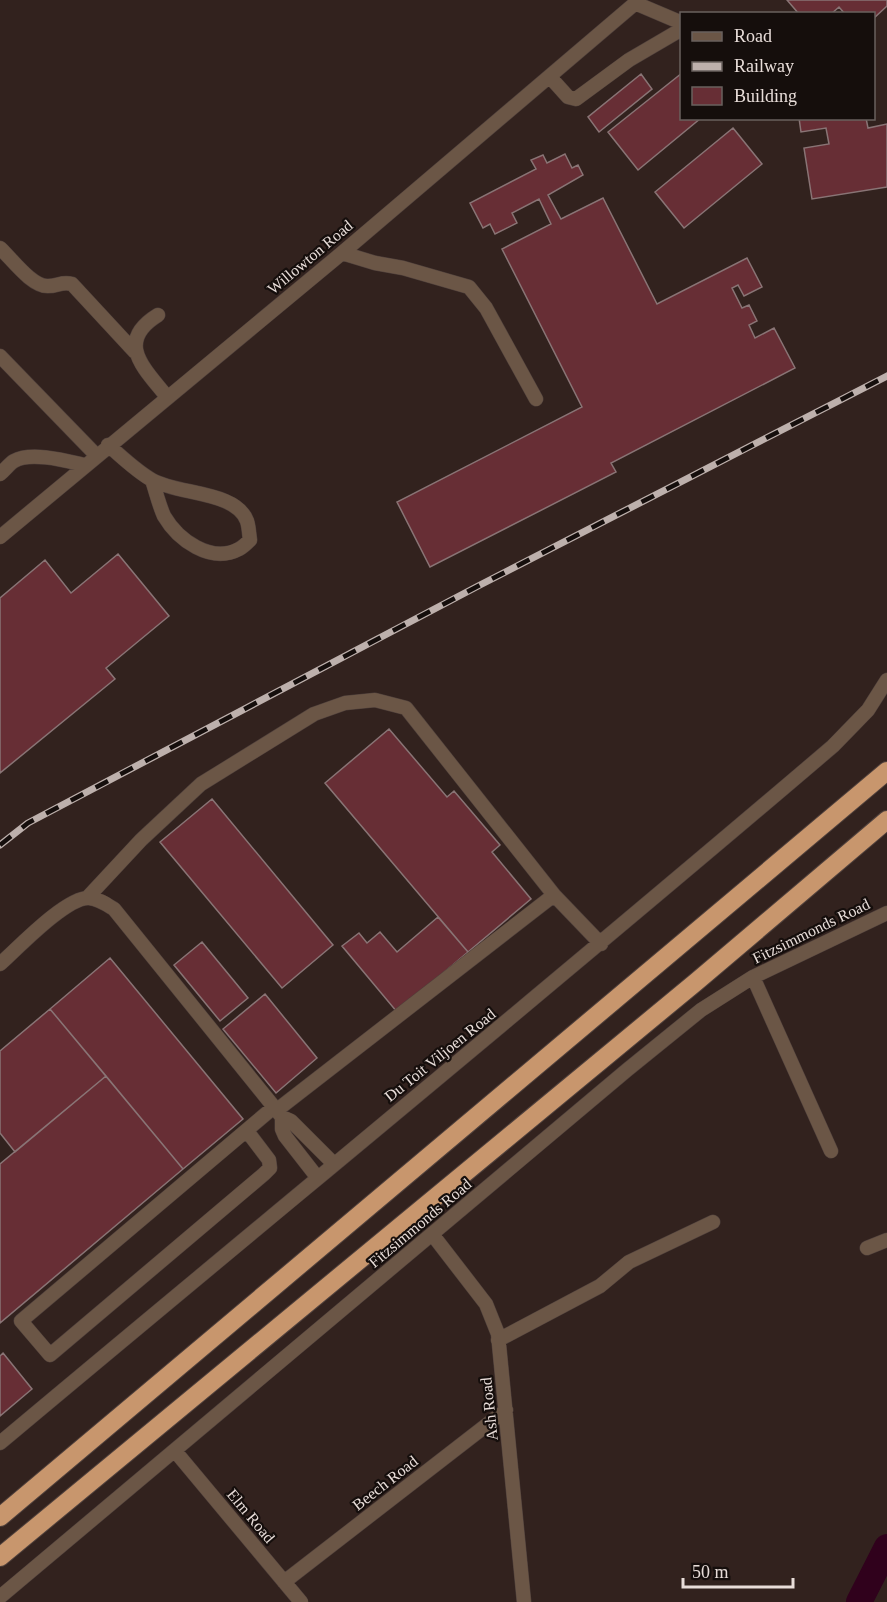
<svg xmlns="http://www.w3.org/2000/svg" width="887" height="1602" font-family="'Times New Roman',serif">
<rect width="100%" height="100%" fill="#32221e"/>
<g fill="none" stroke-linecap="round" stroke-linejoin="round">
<path stroke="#30011c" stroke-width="26" d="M859,1602L887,1547"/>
</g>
<path fill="#672e35" stroke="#897475" stroke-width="1.5" d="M787,0H887V6L874,18V14H845L839,7L831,14H799Z
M682,73V118H701L638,170L608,132Z
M641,74L652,89L599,132L588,117Z
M799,118H866L868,128L887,124V187L812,199L804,148L829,144L826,128L801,132Z
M733,128L762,164L684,228L655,192Z
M565,154L572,168L578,165L583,175L548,195L561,219L603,198L657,304L747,258L762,287L744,296L738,285L732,288L742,308L749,305L757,321L749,325L755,338L774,328L795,368L611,463L616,472L430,567L397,502L582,407L502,249L551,224L539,199L512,213L517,223L495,234L490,224L483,228L470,203L536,169L531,160L543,155L547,163Z
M118,554L169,616L106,668L115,679L0,773V598L45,560L71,593Z
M389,729L447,797L454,791L500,845L492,852L531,899L468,952L325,783Z
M212,799L333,945L282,988L160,842Z
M438,917L468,952L397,1012L342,946L359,933L367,943L380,932L397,952Z
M202,942L248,998L220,1021L174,965Z
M110,958L243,1119L183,1169L50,1009Z
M265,994L317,1058L276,1093L223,1029Z
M50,1009L106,1076L15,1152L0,1133V1051Z
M106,1076L183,1169L0,1323V1164Z
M3,1353L32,1389L0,1416V1356Z"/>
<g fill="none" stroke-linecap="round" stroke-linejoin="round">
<g stroke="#4f403c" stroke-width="15">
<path id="minor" d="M635,3L682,23
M550,77L568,97L576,99L629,60L682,29
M0,248C12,259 32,287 48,286C58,286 62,281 72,284L135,352
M342,253L375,263L403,268L469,287L486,308L536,399
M158,315C114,342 145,369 167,397
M0,356L96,455
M108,445C122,457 136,471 152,480C179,495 236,491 247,521C249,527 249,534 250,540C247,543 243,547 239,549C211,564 178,540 164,516C159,505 156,492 152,480
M0,474C5,470 9,464 14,461C31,451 67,461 84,465
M0,537L342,253L639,0
M554,895L601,944
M87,898L141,840L201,784L314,714L345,703L375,700L406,708L554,895L277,1110
M0,964C18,948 66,897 89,898C99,899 106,904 114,909L282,1117L291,1121L333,1163
M753,977L831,1151
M282,1117V1129L285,1136L317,1177
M247,1131L269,1160L270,1168L264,1174L50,1355L21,1321L274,1107
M432,1234L486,1304L498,1334L524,1602
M867,1248L887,1240
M498,1340L600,1286L629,1262L713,1222
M0,1443C278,1210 558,981 833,746L868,710L887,680
M175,1451L301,1602
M284,1582L506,1410
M0,1597L627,1070L701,1010L753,977L887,913"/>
</g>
<g stroke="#4f403c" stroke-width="20">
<path id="highway" d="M0,1517L887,771
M0,1557L696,982L887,820"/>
</g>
<use href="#minor" stroke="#6b5646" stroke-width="14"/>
<use href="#highway" stroke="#c8966d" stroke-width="18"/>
<g stroke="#bdb0ac" stroke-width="7">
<path id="rail" d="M0,845L28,823L480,585L887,376"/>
</g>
<use href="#rail" stroke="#150e0c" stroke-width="4.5" stroke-dasharray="14" stroke-linecap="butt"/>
</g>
<g text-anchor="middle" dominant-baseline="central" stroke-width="4.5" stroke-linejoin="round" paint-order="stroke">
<g font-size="16" fill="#e8ddd9" stroke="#150e0c">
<text transform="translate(310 257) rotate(-40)">Willowton Road</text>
<text transform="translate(811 931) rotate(-26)">Fitzsimmonds Road</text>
<text transform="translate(440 1055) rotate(-39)">Du Toit Viljoen Road</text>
<text transform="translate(420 1223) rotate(-40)">Fitzsimmonds Road</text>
<text transform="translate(489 1409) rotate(-96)">Ash Road</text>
<text transform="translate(385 1483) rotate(-38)">Beech Road</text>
<text transform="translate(251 1516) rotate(50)">Elm Road</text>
</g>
</g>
<rect x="680" y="12" width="195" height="108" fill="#150e0c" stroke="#69615e" stroke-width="1.5"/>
<rect x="692" y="32" width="30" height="9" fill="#6b5646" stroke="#69615e" stroke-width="1.5"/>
<text x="734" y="42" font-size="18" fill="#e8ddd9">Road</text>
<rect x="692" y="62" width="30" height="9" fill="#bdb0ac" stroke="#69615e" stroke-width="1.5"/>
<text x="734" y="72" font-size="18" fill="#e8ddd9">Railway</text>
<rect x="692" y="87" width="30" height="18" fill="#672e35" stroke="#69615e" stroke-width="1.5"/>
<text x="734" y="102" font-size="18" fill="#e8ddd9">Building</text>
<path d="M683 1578v9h110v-9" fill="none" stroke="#e8ddd9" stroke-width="3"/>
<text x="692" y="1578" font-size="18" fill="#e8ddd9" stroke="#150e0c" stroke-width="4.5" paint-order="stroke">50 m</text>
</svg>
